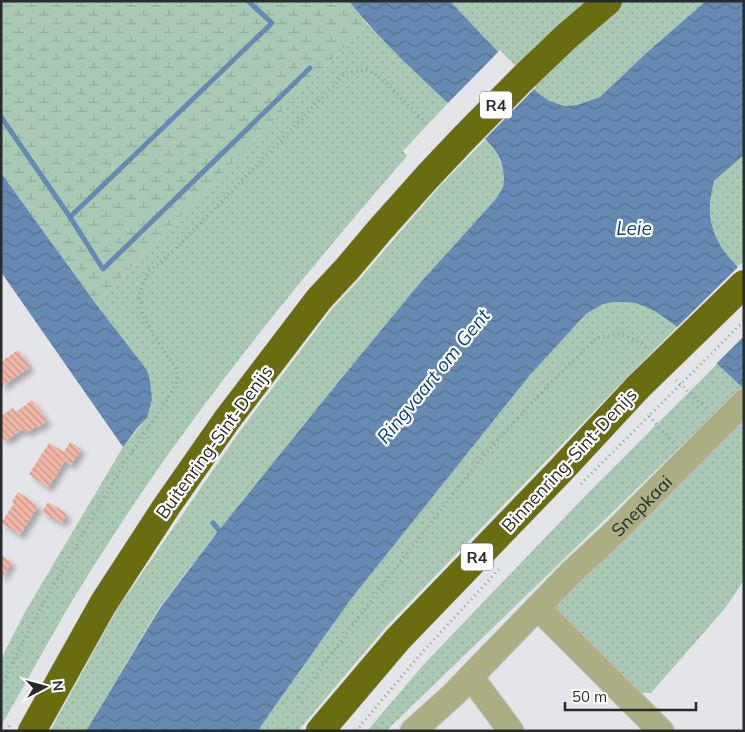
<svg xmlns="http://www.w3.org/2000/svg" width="745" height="732" font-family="Mulish,sans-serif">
<defs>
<pattern id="grass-dots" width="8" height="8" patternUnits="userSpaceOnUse" patternTransform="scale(1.25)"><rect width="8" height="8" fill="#a9c9b4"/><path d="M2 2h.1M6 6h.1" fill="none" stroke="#91ad9b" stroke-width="1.8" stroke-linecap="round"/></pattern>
<pattern id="wetland-marsh" width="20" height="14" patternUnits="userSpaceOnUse" patternTransform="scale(1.25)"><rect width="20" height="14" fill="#a9c9b4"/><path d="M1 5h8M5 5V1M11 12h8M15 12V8" fill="none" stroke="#91ad9b"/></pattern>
<pattern id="water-waves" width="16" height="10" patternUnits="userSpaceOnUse" patternTransform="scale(1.25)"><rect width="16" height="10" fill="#668ab3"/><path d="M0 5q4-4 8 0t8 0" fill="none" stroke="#547192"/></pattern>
<pattern id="building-back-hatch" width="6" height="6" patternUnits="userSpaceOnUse" patternTransform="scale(1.25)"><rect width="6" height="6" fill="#f2b6a7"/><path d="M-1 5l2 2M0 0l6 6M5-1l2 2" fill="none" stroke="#c49488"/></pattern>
<filter id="shadow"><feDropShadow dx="4.5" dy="4.5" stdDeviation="2.5" flood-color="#0004"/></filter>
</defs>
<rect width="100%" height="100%" fill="#e3e5e9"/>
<path fill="url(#grass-dots)" d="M450,1H706L645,54L600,97L577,105L564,106L548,100L538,93L481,34Z
M367,24L448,103L403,151L407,156C305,274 206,394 120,525C102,553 83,582 66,611C44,649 23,688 1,726V659L25,612L123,447L147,418L152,400L147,370L96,304Z
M485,140C498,151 506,169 503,186C502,191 498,196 495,200L419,284L336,385L219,530L159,608L86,731H50L116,611L240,431L332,309L359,280L439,187Z
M744,155V261L737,267C723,252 711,235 710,212C709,202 712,191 714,181Z
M614,302C630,301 644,303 657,313C664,318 670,323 677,327L627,377L386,627L298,731H258L270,713L351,599L530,375L586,314L603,304Z
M717,364L743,388L682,445L386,731H367L425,663L586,495Z
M744,417V580L726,607L651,693L629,692L549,608Z"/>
<path fill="url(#wetland-marsh)" d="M1,1H349L367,24L96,304L1,173Z"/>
<path fill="url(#water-waves)" d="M349,1H450L481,34L538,93L548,100L564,106L577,105L600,97L645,54L706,1H744V155L714,181C712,191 709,203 710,213C712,240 727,256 744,274V387L743,388L677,327L656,312L646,307L635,303L625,302H614L603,304L586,314L530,375L351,599L270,713L258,731H86L160,608L219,530L336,385L419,284L495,200C498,196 501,191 503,187C505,178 503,165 499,157C491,141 467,122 454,109C418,74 380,41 349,1Z
M1,173L96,304L147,370L150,381L152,400L147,418L138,427L123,447L1,272Z"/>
<path fill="#e3e5e9" d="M500,50L536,87L483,141L446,105Z
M739,266L744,271V336L715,365L675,329Z"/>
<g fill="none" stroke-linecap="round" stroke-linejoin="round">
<path stroke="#668ab3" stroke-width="5" d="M1,117L70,217L272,23L248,1
M70,217L103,269L310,68
M213,523L219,530"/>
</g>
<path fill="url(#building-back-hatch)" filter="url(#shadow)" d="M18,350L30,367L1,387V362Z
M32,400L47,421L37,428L36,426L26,433L23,429L5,441L1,436V416L13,408L16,412Z
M70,442L81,449L71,465L65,461L48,488L29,474L49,443L64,452Z
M18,492L38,506L20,535L1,523L14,503L12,501Z
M48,502L67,514L62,523L56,519L55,520L42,512Z
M1,555L12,562L1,579Z"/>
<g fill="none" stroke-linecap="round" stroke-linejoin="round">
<g stroke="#c2c3c7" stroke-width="27">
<g id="minor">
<path d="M538,608L661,731"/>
<path d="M471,677L511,731"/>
<path id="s1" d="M413,731L453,695L571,573L617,530L744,402"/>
</g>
</g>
<g stroke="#c2c3c7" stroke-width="29">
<path id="highway" d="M32,731L103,604L166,507L226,421L319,299L347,269L379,231L428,176L464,138L524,77L567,36L608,1
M320,731L398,639L561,470L638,387"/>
</g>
<path stroke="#999b9e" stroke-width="3" stroke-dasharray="1 4" stroke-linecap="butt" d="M676,380L708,410
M649,416L675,444
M581,484L651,414
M1,686L35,618L121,468L167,400L177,381V370L155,338L142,313L139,295L148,272L176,248L347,72L367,70L382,78L427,124
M299,698L384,583L478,462L550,383L596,338L620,334L639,342L646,348
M6,731L11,723
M356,731L418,657L500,568"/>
<use href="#minor" stroke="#abae82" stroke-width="25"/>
<use href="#highway" stroke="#6a6c10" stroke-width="28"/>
<g stroke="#c2c3c7" stroke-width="29" stroke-linecap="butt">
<path id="highway-bridge" d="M638,387L744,284"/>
</g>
<path stroke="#999b9e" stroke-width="3" stroke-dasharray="1 4" stroke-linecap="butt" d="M651,414L744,321"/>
<use href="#highway-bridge" stroke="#6a6c10" stroke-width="28"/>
</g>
<g text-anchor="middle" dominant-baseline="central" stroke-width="4.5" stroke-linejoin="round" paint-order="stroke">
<g fill="#fff" stroke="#696a6b" stroke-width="1">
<rect x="480" y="91.5" width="32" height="27" rx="4"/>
<rect x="461" y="543.5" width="32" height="27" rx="4"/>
</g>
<g font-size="16" font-weight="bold" fill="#292a2c">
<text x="496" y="105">R4</text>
<text x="477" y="557">R4</text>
</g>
<g font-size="18" fill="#292a2c" stroke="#fff">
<text transform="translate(214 442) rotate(-54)">Buitenring-Sint-Denijs</text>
<text transform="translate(569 460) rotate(-47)">Binnenring-Sint-Denijs</text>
<text stroke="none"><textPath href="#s1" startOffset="321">Snepkaai</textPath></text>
</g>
<g font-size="19" font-style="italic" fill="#0a4376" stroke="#fff">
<text x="634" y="228">Leie</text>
<text transform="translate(433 376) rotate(-51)">Ringvaart om Gent</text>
</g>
</g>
<rect width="745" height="732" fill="none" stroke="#292a2c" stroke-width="5"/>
<g transform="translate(45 687) rotate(84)" stroke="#ffffff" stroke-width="4" paint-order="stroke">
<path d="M0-4L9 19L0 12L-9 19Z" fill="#292a2c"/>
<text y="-8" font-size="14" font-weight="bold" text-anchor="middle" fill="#292a2c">N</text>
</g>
<path d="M565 702v8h131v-8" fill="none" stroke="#292a2c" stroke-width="2.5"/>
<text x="572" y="702" font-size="15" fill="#292a2c" stroke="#ffffff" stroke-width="4" paint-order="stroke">50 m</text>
</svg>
